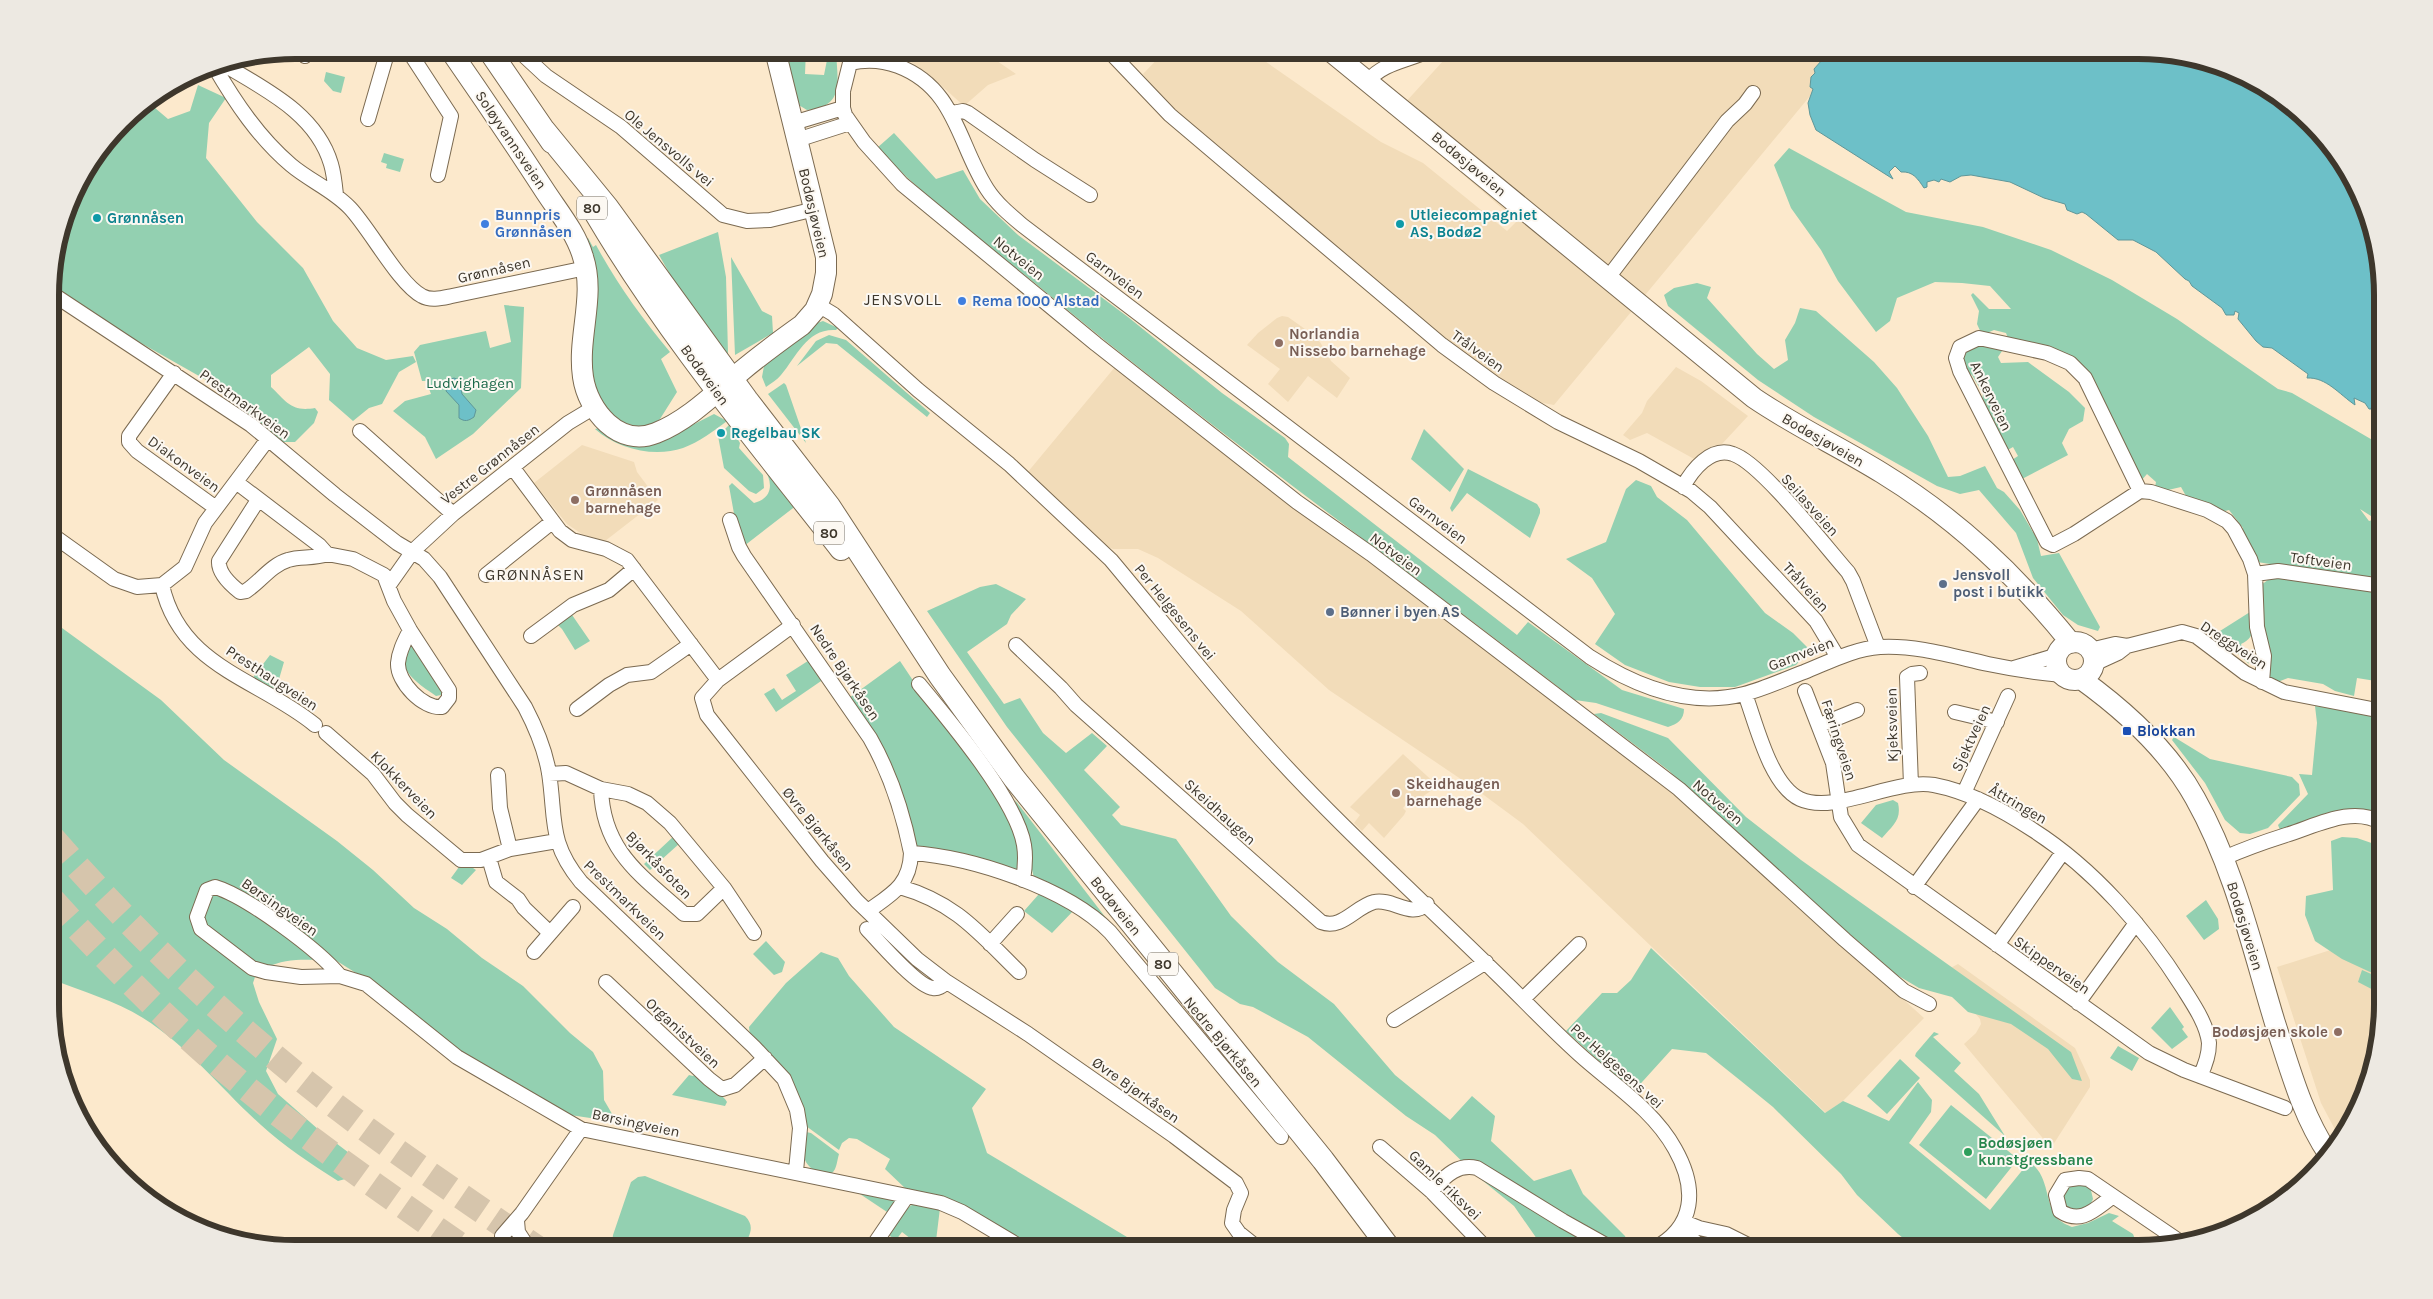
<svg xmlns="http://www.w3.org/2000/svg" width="2433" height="1299" font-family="Karla,sans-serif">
<rect width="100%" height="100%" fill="#fce9cc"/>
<path fill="#f2dcb9" d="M888,50H981L1016,74L988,85L964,106L925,71L894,51Z
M1166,50H1249L1381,142L1423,163L1507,231L1517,221L1394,115L1453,50H1831L1814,69L1815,73L1811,77L1813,89L1810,96L1554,405L1538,402L1441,341L1165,104L1143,74Z
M1282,316L1288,317L1305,329L1320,342L1331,361L1350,378L1337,398L1308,376L1288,402L1268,384L1280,369L1247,345L1258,333L1277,318Z
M1115,367L1293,507L1376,565L1674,793L1924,1018L1843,1101L1826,1113L1523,824L1477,790L1329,690L1241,611L1158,558L1138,549H1113L1106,546L1027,473Z
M1676,367L1701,381L1748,416L1722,444L1712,446L1696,460L1647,433L1630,440L1623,435L1642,413L1647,401Z
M582,445L634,462L637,472L658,500L605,541L582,534L567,524L534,483Z
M1403,754L1438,786L1416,801L1410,800L1403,808L1406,811L1404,815L1384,838L1369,823L1362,831L1354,823L1360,815L1350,807Z
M2365,939L2383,954V1004L2375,1067L2358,1113L2340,1139L2321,1103L2277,967Z
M1958,964L2075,1048L2090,1080V1087L2051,1148L1964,1044L1976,1033L1981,1024L1980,1019L1941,973Z"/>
<path fill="#93d0b1" d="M786,50H806L805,74L824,75L829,50H836C837,80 846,107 807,110L797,104Z
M326,72L345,77L341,93L333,91L324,81Z
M198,85L226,98L209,123L206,158L257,222L303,268L333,321L357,348L386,360L413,356L416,362L399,372L382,404L369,408L353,421L329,400L330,374L309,347L271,375V387C287,402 291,412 315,408L318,412L314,423L295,442H282L253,419L229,393L132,338L51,284L75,186L133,111L148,102L168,119L190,111Z
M894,133L936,179L963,170L980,199L1018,235L1128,317L1222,393L1285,438L1289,444L1288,457L1517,635L1528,622L1622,690L1684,709C1684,720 1677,724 1668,727L1596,703L1575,700C1402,566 1223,438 1054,299C994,249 931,204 877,148Z
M1789,148L1906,212L1983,227L2051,250L2112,280L2177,319L2278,389L2292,393L2381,445L2382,515L2371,516L2360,509L2369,521L2382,517V574L2370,576L2366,582L2340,575L2257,562L2240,535L2243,528L2229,510L2221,512L2216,506L2212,507L2186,496L2181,487L2168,490L2155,487L2156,482L2147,474L2140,482L2080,367L2008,338L2006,333L1994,330L1982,335L1977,324L1979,311L1971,295L1973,293L1989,309H2011L1990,286L1962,283L1935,282L1897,298L1890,321L1876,332L1838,281L1821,250L1791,208L1774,165Z
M384,153L404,159L400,172L386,168L387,164L381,162Z
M718,232L726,277L728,353L722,352L684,299L659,255Z
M588,238L593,247L596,245C617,284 642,318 670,352L661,359L677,392L660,419L653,424L640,427L628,424L615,419L607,412L591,377L582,241Z
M731,257L762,311L772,316L773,333L735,355Z
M1697,283L1711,287L1707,298L1757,354L1774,369L1788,360L1785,340L1795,323L1800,308L1816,311L1874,362L1897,388L1928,436L1948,477L1960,476L1985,466L1997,488L2004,492L2020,510L2037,539L2041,556L2059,553L2100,627L2098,631L2078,625L2063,615L2033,578L2016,533L1979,490L1960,494L1937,486L1814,417L1758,380L1668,306L1664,295L1674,288Z
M504,305L524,307L521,388L473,434L436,459L425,437L393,411L405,401L431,394L426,381H422L414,352L420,345L486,331L490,348L511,342Z
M823,321L838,328L836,330C807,328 797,356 781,375C777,380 771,383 766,387L762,377L764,366L817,323Z
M829,335L846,340L930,413L927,417L837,344L826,343L797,366L816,341Z
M1977,344L2004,348L1998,357L2001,363L2028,362L2069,392L2085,408L2083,421L2069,429L2062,443L2068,455L2022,479L2012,460L2018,456L2013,447L2006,451L1982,400L1983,394L1972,375L1965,372L1961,355Z
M784,383L786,385L806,443L768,394Z
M714,414L727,421C714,431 699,442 683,448C654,458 618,449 595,429L599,428L641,445L657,443Z
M729,425L740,443L739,448L763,475L764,488L756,494L749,491L724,468L718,436Z
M1424,429L1464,469L1450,492L1411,459Z
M763,467L797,505L744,546L735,519L729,486L732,483L754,503C774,498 773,481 763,467Z
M1468,469L1537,504L1540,509V513L1530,538L1467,493L1452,512L1450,508Z
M1636,480L1651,486L1657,497L1687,520L1765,613L1793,633L1810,650L1796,665L1735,687H1700L1669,682L1625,665L1595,644L1615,614L1592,578L1566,559L1606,542L1626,489Z
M2272,577L2364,587L2370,592L2382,594V682L2357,678L2354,696L2335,691L2323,684L2288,678L2275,683L2269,677L2259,605L2261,585Z
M996,584L1026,599L1011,615L1007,624L967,652L1004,704L1020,698L1043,733L1066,753L1092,733L1107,746L1084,770L1120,807L1112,815L1121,825L1176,839L1231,916L1278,962L1334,1004L1395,1075L1450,1120L1472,1096L1495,1116L1491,1141L1534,1181L1571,1169L1583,1194L1625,1236L1630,1249H1544L1514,1206L1477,1176L1435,1135L1406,1116L1308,1037L1253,1007L1240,1004L1215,988L1007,727L927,611L980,587Z
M570,612L590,641L575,650L562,629L555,622Z
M2250,612C2252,627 2257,637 2241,644L2249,664L2220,637V631Z
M51,620L161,700L224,760L337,841L373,870L414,908L447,929L482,958L523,986L570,1033L593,1052L603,1071L604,1100L615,1119H597L570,1115L461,1055L364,978L332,958C319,961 309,959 296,960C282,961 270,965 257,971L253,983L259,1002L277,1039L266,1071L278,1094L319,1130L353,1156L356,1176L338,1181C311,1164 284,1146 261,1125C221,1089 189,1047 143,1018C115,1000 82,992 52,979Z
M411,645L422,658L442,692L441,695L436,696C420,685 390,667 411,645Z
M270,655L284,662L275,693L251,680Z
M811,659L824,679L776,712L764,694L774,688L782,700L796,691L786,675Z
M900,661L922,694L991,785L1018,839V875L916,849L849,698Z
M2315,706L2382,716V814C2338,802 2321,816 2280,830L2278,825L2308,794L2299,774L2312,775L2317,723Z
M1601,713L1668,738L1746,817L1801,860L2071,1052L2082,1081L2072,1079L2048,1049L2011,1024L1968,1012L1952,997L1919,988L1897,975L1807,897L1668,770L1594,714Z
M2174,737L2210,759L2292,777L2299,784L2300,795L2268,828L2250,834L2240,833L2225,820L2205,783L2172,740Z
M1015,800L1106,918L1034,878Z
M1893,800L1898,803C1902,820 1892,826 1882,838L1861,823L1876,805Z
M674,836L680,843L650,870L644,864Z
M2342,837L2357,838L2383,847V978L2342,959L2315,941L2305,915L2306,896L2333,890L2331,841Z
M470,866L476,870L462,885L451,878L459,867Z
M1039,894L1075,909L1052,933L1024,911Z
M2206,900L2218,919L2219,929L2204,940L2186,916Z
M766,941L785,962L782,972L774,975L753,954Z
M1651,948L1825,1113L1843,1101L1889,1121L1918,1082L1932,1100L1931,1112L1909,1143L1990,1210L2029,1162C2050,1175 2044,1203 2058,1219C2061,1222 2067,1225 2072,1227L2088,1223L2109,1213L2119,1216L2112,1221L2133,1234L2136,1242L2149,1248L1917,1249L1898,1234L1857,1195L1841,1174L1773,1107L1741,1081L1706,1053L1672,1049L1633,1092L1566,1031L1602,993H1617L1631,980Z
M821,952L838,958L849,976L894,1027L986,1089L972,1108L987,1153L1147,1249H1034L959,1204L906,1189L885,1169L890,1159L857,1139L849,1138L842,1143L839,1150L806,1126L801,1104L785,1070L750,1036L749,1027L786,983Z
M2362,970L2383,979V995L2358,982Z
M2170,1007L2184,1027L2182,1029L2188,1037L2172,1049L2151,1028Z
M1934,1032L1939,1034L1933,1037L1961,1063L1954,1071L1979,1094L2005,1136L1915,1056L1916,1053Z
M2118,1046L2139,1058L2132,1071L2110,1058Z
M1900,1059L1920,1078L1887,1114L1867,1096Z
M697,1073L725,1099L727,1102L725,1106L672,1095L689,1075L693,1076Z
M1951,1105L2018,1159L1986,1199L1919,1145Z
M806,1132L811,1133L839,1154C837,1160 837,1169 832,1173C823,1179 808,1168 805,1160C803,1152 805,1140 806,1132Z
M645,1176L745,1216C756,1227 749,1236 743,1249H617L612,1243L613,1235L631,1182L638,1177Z
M2075,1183L2090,1186L2093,1199L2091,1203L2080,1213L2063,1207C2062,1193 2061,1188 2075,1183Z
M854,1190L896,1199V1203L887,1212Z
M918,1202L940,1208L935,1249H924L902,1232L896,1240L887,1234C896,1223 904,1207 918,1202Z"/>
<path fill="#6dc0c8" stroke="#5f9799" d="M1831,50H2138L2201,58L2247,75L2300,111L2342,159L2370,216L2381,263V407L2372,405L2371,409H2369L2365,403L2354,398L2355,405C2339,394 2326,377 2307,378L2308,374L2272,348L2263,347L2256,341L2238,319L2239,313L2235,311L2234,315H2226L2222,308L2192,286L2189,281L2185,279L2156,252L2133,240H2118L2086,214L2082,212L2077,214L2067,210L2065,204L2044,198L2010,182L1971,175L1961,176L1950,182L1941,179L1939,182L1934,180L1927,182V187L1924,188C1918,179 1913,171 1901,172L1895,166L1889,172L1893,179L1816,130L1810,115L1808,103L1813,89L1810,87L1811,77L1815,73L1814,69Z
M454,378L459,380L462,394L476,410L474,417C468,421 465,422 459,418V405L446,391L449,380Z"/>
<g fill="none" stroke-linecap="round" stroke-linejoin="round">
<path stroke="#d6c5ac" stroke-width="26" stroke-dasharray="26 13" stroke-linecap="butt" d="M52,838C138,937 233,1027 337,1107C402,1157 470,1202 538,1249
M52,900C118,973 189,1042 266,1104C330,1155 398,1202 465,1249"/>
<g stroke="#7b6a51" stroke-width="16">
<path id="street" d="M408,50L451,116L438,175
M518,50L546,76L621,127L723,215L747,221L770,220L815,209
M1108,50L1170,115L1442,345L1494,383L1558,422L1639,461L1691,491L1710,507L1816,621L1837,656
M305,56L306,50
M223,64C264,89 316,113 331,164C334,174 335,185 336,195
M214,66C235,102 259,138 291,165C310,181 333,190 350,208C370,229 399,284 422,296C431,301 442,298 452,296L586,268
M1368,81C1384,62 1408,61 1430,50
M952,113L963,111L968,113L1035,160L1090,195
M368,119L388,50
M793,123L843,108
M797,140L850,123
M1607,279L1727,121L1745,104L1753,93
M51,293L251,425L335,495L397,543L424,559L440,577L525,707C536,728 545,749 549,773C556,819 548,842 581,882L754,1047L784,1079L797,1110L800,1128L796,1171
M818,305L833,314L918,390L1009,464L1111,560C1163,622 1213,686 1268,747C1338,825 1420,898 1495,972C1523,999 1550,1028 1579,1054C1612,1084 1653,1109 1675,1149C1697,1188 1696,1227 1653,1249
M174,373L129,436V442L137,451L216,508
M360,431L453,514
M513,468L560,531L572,540L606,549L627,560L718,680L702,698L707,715L822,861L857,901L917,959L947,982L1028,1034L1174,1136L1236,1183L1241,1193L1234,1210L1232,1223L1239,1233L1259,1249
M236,482L319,545L327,554L353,559L384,575L394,601L410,630L449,690V698L442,707C423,709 397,682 398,663C399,651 405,640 410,630
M1683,487C1692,470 1711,446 1733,454C1761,463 1825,546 1848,572L1853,581L1878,647
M2140,491L2074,534L2053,545L2047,542L1960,371L1956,358L1960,347L1979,338L2047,353L2070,363L2085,378L2140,491L2151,492L2207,510L2227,521L2234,529L2250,559L2255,574L2257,627L2264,656L2262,682
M258,500L219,561C218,573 231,585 240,592L246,591C260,582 271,565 288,560C300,556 314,559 327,554
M730,520L739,547L744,556L870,738C890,773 903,813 911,853
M51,534L114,579L137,587L162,585L185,567L205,523L268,439
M2255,574L2278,571L2382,586
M486,575L552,522
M162,585C180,667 259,679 315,725
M389,585L413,551L453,514L568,423L593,408
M531,636L573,605L609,590L634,569
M1016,645L1061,688L1076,705L1321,922C1342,930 1355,907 1374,902C1393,898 1411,919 1427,904
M2090,650L2115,644L2127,646
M2094,664L2118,653L2127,646L2182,632L2196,636L2245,673L2284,692L2382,711
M2014,668L2058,655
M718,680L793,625
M919,684C949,720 1017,801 1024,845C1026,857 1025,868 1023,880
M1805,691L1833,763L1841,817L1858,845L2149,1053L2184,1070L2285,1108
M1745,694C1756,723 1770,785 1800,799C1835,815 1894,778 1934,785C1970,792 2003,810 2033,830C2094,869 2145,928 2183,988C2193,1004 2207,1024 2209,1043C2209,1054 2205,1066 2200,1076
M577,709L609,685L627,675L651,672L691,644
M1955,712L1997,722
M1820,725L1857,710
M326,733L373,774L395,803L407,815L461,860H481L510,849L557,841
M549,774L566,773L601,789L628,794L647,803L670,823L724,888L754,933
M498,775L500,808L510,849
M1911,785L1907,677L1912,674L1920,673
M601,789C603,852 642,876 684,914H697L724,888
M1964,793L2008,696
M489,858L496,882L518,899L524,908L550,933
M2224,858C2244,849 2264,842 2286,835C2316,826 2352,805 2382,823
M900,887C956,903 979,933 1019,972
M1914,887L1978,799
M868,911C892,894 910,885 911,853C972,857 1067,888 1110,932L1281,1137
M867,929C878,941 918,987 933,988C939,989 943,985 947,982
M990,944L1017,914
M1997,945L2063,852
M534,952L573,907
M340,976C319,950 246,896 215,887L207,890L197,917L201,929L252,968L266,972L301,977L340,976L366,984L457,1057L581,1129L941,1203L962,1212L1024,1249
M606,982L709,1079L722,1089L735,1085L765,1058
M1523,999L1579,944
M2078,1003L2136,923
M1929,1004L1904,991L1845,940L1679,789L1371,554L1297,502L1096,344L902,184L864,142L845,115L843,108V91L850,63C867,59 882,60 898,66C956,88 958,144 987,189C996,203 1009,214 1022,225L1590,657C1635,686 1690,708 1744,694C1764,689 1785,679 1804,672C1829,662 1853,649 1880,647C1917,645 1952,656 1988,664C2012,669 2037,673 2062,675
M1394,1020L1486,962
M1380,1147L1431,1191L1487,1249
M1431,1191C1444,1178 1456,1163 1477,1168L1563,1221L1613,1249
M2112,1197C2094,1210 2081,1225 2060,1211L2056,1195L2065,1180L2079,1178L2088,1179L2182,1243
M517,1221L518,1232L529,1249
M1684,1222L1699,1228L1726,1234L1756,1249
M1680,1228L1703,1249
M502,1236L522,1213L581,1129
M871,1249L907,1196"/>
</g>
<g stroke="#7b6a51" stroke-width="22">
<path id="secondary" d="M450,50C482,96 513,142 543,188C557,210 576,232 583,257C596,296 577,337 583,377C588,411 619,448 656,433C687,421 714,394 739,373C759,356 781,340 802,325L815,310L822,294L826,273V257L775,50
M1329,50L1754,398C1795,426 1840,447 1882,473C1957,519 2016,575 2071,643
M2056 661a19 19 0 1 1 38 0a19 19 0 1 1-38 0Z
M2081,679C2124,710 2169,751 2195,798C2234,867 2252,947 2275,1023C2290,1069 2302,1115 2329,1155"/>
</g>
<g stroke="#7b6a51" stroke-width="24">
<path id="primary" d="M489,50L552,142
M544,130L607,207L747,400L829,506L940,676L1014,778L1323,1160L1390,1249
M596,214C667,334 756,440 841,549"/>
</g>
<use href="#street" stroke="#fff" stroke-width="14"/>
<use href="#secondary" stroke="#fff" stroke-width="20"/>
<use href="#primary" stroke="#fff" stroke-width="22"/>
</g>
<g fill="#0f9aa8" stroke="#fcf8f2" stroke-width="2">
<circle cx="97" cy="218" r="5"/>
<circle cx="1400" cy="224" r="5"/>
<circle cx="721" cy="433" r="5"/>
</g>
<g fill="#3f7fe0" stroke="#fcf8f2" stroke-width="2">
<circle cx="485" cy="224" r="5"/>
<circle cx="962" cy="301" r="5"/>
</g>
<g fill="#8d6e63" stroke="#fcf8f2" stroke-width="2">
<circle cx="1279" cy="343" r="5"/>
<circle cx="575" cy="500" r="5"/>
<circle cx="1396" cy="793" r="5"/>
<circle cx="2338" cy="1032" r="5"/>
</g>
<g fill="#5c6f8a" stroke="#fcf8f2" stroke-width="2">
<circle cx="1943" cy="584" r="5"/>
<circle cx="1330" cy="612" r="5"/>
</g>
<rect fill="#1a4fb4" stroke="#fcf8f2" stroke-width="2" x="2122" y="726" width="10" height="10" rx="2.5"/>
<circle fill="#2e9e5b" stroke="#fcf8f2" stroke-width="2" cx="1968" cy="1152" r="5"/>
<g text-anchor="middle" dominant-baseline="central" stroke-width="4" stroke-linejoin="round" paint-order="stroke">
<g fill="#fcf8f2" stroke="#777167" stroke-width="1">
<rect x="577" y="196.5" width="30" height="23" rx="4"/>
<rect x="814" y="521.5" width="30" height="23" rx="4"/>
<rect x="1148" y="952.5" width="30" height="23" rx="4"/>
</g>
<g font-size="14" font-weight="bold" fill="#3e372c">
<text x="592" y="208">80</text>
<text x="829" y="533">80</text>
<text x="1163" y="964">80</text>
</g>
<g font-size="15" fill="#3e372c" stroke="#fcf8f2">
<text transform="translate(511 140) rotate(56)">Soløyvannsveien</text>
<text transform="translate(669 148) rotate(40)">Ole Jensvolls vei</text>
<text transform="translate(1469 164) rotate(40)">Bodøsjøveien</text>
<text transform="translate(814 213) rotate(77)">Bodøsjøveien</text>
<text transform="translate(1019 258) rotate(39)">Notveien</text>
<text transform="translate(494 270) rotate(-13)">Grønnåsen</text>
<text transform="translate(1115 275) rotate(37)">Garnveien</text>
<text transform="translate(1478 351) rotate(36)">Trålveien</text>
<text transform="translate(705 375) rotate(54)">Bodøveien</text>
<text transform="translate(1991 396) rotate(64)">Ankerveien</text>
<text transform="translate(245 404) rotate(36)">Prestmarkveien</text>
<text transform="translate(1823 440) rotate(30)">Bodøsjøveien</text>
<text transform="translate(184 464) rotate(36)">Diakonveien</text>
<text transform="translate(490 464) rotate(-38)">Vestre Grønnåsen</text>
<text transform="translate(1810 505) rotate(48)">Seilasveien</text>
<text transform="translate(1438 520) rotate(37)">Garnveien</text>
<text transform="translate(1396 554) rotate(37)">Notveien</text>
<text transform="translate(2321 561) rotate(8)">Toftveien</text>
<text transform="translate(1806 587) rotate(48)">Trålveien</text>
<text transform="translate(1175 612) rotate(51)">Per Helgesens vei</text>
<text transform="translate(2234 645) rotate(33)">Dreggveien</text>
<text transform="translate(1801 654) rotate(-21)">Garnveien</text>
<text transform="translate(845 672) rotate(56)">Nedre Bjørkåsen</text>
<text transform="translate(272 678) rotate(33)">Presthaugveien</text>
<text transform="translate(1892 725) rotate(-91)">Kjeksveien</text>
<text transform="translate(1971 738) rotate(-65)">Sjektveien</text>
<text transform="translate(1839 740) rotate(72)">Færingveien</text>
<text transform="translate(404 785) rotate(46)">Klokkerveien</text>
<text transform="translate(1718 802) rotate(41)">Notveien</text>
<text transform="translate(2018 804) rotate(30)">Åttringen</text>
<text transform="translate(1220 812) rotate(42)">Skeidhaugen</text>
<text transform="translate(818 829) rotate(51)">Øvre Bjørkåsen</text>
<text transform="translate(659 865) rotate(46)">Bjørkåsfoten</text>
<text transform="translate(625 900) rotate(44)">Prestmarkveien</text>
<text transform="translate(1116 906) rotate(51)">Bodøveien</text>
<text transform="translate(280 907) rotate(35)">Børsingveien</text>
<text transform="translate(2245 926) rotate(73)">Bodøsjøveien</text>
<text transform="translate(2052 965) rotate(35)">Skipperveien</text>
<text transform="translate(683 1033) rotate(43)">Organistveien</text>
<text transform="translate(1223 1042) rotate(50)">Nedre Bjørkåsen</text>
<text transform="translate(1617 1066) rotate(42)">Per Helgesens vei</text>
<text transform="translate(1136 1090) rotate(35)">Øvre Bjørkåsen</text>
<text transform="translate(636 1123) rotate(12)">Børsingveien</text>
<text transform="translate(1445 1185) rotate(44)">Gamle riksvei</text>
</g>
<g font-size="15" font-weight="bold" fill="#366cbe" stroke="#fcf8f2" text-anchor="start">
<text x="495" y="215">Bunnpris<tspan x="495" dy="17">Grønnåsen</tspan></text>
<text x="972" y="301">Rema 1000 Alstad</text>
</g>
<g font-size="15" font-weight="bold" fill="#0d838f" stroke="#fcf8f2" text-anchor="start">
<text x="1410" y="215">Utleiecompagniet<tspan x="1410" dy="17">AS, Bodø2</tspan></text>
<text x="107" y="218">Grønnåsen</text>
<text x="731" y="433">Regelbau SK</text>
</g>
<g font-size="15" font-weight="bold" fill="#785e54" stroke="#fcf8f2" text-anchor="start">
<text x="1289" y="334">Norlandia<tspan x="1289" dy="17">Nissebo barnehage</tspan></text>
<text x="585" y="491">Grønnåsen<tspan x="585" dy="17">barnehage</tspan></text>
<text x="1406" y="784">Skeidhaugen<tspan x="1406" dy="17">barnehage</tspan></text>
<text x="2328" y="1032" text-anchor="end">Bodøsjøen skole</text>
</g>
<g font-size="15" fill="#186647" stroke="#fcf8f2">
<text x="470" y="383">Ludvighagen</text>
</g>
<g font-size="15" font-weight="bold" fill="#4e5e75" stroke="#fcf8f2" text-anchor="start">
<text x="1953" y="575">Jensvoll<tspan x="1953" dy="17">post i butikk</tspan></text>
<text x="1340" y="612">Bønner i byen AS</text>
</g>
<g font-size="15" font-weight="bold" fill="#164399" stroke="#fcf8f2" text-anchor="start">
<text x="2137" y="731">Blokkan</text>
</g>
<g font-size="15" font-weight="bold" fill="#27864d" stroke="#fcf8f2" text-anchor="start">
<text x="1978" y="1143">Bodøsjøen<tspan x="1978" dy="17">kunstgressbane</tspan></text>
</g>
<g font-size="16" letter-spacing="1" fill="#3e372c" stroke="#fcf8f2">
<text x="903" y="299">JENSVOLL</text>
<text x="535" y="574">GRØNNÅSEN</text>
</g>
</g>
<path d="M0 0H2433V1299H0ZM295 59H2138A236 236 0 0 1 2374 295V1004A236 236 0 0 1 2138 1240H295A236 236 0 0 1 59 1004V295A236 236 0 0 1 295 59Z" fill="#ede9e2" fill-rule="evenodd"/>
<path fill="none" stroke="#3e372c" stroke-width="6" d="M295 59H2138A236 236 0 0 1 2374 295V1004A236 236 0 0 1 2138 1240H295A236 236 0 0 1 59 1004V295A236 236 0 0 1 295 59Z"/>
</svg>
